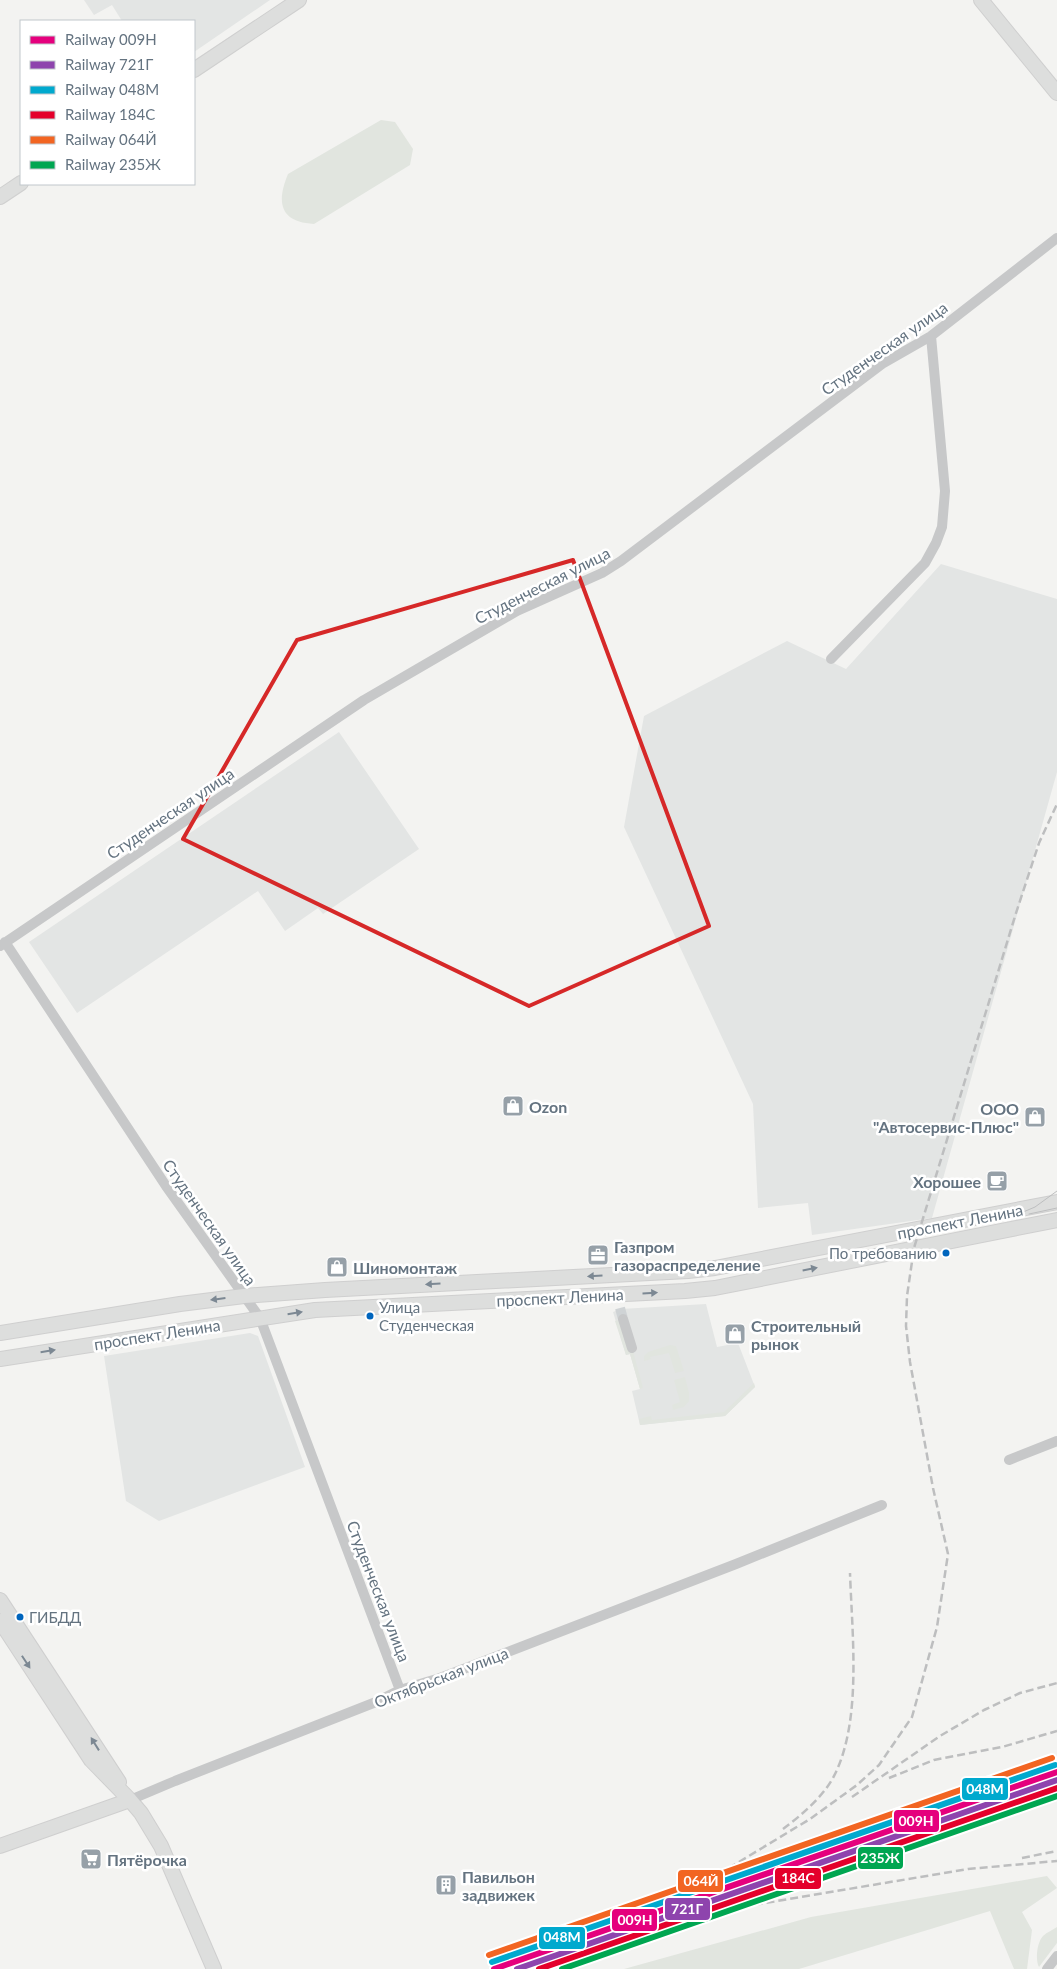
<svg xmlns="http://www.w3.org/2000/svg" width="1057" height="1969" font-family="Lato,sans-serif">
<rect width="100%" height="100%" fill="#f3f3f1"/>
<path fill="#e3e5e4" d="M84,0H270L194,52V21H122L112,5L94,15Z
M941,564L1057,599V772L932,1218L812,1235L808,1203L758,1208L753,1104L624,827L644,716L787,641L846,669Z
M339,732L419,849L323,914L318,908L285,931L258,891L77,1013L29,942Z
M706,1304L717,1347L738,1343L755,1387L725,1416L640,1425L632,1391L640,1389L630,1354L626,1355L613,1312L621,1309Z
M250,1333L258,1336L305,1467L159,1521L126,1501L104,1356Z"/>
<path fill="#e1e5df" d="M381,120L395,122L413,149L410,165L314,224C280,222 276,203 288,174Z
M621,1319L633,1351L643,1388L640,1389L630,1354L626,1355L615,1321Z
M670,1345L676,1346L684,1371L675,1373L669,1353L650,1357L651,1359L644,1361V1356L648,1352Z
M685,1377L689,1393V1401L684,1407L673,1410L672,1405L680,1402L674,1380Z
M754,1383L755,1387L725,1416L640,1425L639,1419L651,1416L652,1420L724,1412Z
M1047,1876L1057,1888L1022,1912L1032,1930L1027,1969H1014L990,1911L799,1969H624L811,1917Z
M1057,1927V1943L1039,1967C1035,1960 1037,1942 1043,1936C1047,1932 1053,1930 1057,1927Z"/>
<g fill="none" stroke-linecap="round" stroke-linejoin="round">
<path stroke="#cfd3d5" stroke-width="10" stroke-dasharray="10 5" stroke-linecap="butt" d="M620,1308L623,1319"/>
<g stroke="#cfcfcf" stroke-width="16">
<path id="secondary" d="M981,0L1057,93
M194,70L299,0
M0,197L21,183
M0,1333L180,1304L244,1296L325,1290L688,1271L715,1268L1057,1202
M0,1359L315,1310L685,1291L715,1288L1057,1220
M0,1600L119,1782
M0,1621L91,1760L130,1800L141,1813L161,1846L214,1969
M0,1846L130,1800"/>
</g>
<path stroke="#c7c8c9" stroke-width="10" d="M831,659L925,563L936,543L942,527L945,491L931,336
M5,942L166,1186L260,1318L400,1690
M0,946L364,700L517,611L602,573L621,561L882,364L931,336L1057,238
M623,1319L632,1348
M1009,1460L1057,1441
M130,1800L175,1781L376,1702L400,1690L440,1678L736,1564L882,1505
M1047,1969L1057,1956"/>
<use href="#secondary" stroke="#dddedd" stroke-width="14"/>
<path stroke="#bdbebf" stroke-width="1" d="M1029,1214L1057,1208
M1009,1218L1035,1207L1057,1191"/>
<path stroke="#bdbebf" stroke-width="2.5" stroke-dasharray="8 4" stroke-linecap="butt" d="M889,1778L934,1760L1002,1747L1057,1731
M852,1797L940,1736L984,1710L1020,1693L1057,1683
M783,1829C802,1815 825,1795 835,1774C862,1719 852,1634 850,1573
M1022,1858L1057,1851
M586,1930L645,1910L701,1885L810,1819L857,1785L879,1765L912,1717L937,1627L948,1554L933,1488L910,1362L906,1326L907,1296L914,1248L1016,913L1039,843L1057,804
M536,1969L673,1926L753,1905L968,1869L1057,1861"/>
<g stroke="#fff" stroke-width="10">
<path id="rail-1" d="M494,1969L1057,1772"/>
</g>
<g stroke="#fff" stroke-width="10">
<path id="rail-2" d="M517,1969L1057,1780"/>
</g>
<g stroke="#fff" stroke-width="10">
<path id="rail-3" d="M492,1962L1055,1765"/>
</g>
<g stroke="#fff" stroke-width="10">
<path id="rail-4" d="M539,1969L1057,1788"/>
</g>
<g stroke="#fff" stroke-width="10">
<path id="rail-5" d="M489,1955L1052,1758"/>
</g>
<g stroke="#fff" stroke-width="10">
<path id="rail-6" d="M562,1969L1057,1796"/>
</g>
<use href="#rail-1" stroke="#e5007d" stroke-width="6"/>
<use href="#rail-2" stroke="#8e44ad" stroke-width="6"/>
<use href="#rail-3" stroke="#00a9ce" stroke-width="6"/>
<use href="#rail-4" stroke="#e4002b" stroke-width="6"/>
<use href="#rail-5" stroke="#f26522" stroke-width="6"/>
<use href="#rail-6" stroke="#00a651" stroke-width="6"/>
</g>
<defs><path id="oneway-solid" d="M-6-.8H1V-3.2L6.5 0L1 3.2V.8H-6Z" transform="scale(1.25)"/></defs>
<g fill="#7c8893">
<use href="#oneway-solid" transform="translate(810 1269) rotate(-11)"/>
<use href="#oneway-solid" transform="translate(595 1276) rotate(177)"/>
<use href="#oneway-solid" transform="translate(433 1284) rotate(177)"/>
<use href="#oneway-solid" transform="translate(650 1293) rotate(-3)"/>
<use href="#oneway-solid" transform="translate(218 1299) rotate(173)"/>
<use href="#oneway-solid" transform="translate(295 1313) rotate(-9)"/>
<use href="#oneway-solid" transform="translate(48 1351) rotate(-9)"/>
<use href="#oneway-solid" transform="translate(26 1662) rotate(57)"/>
<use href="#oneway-solid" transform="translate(95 1744) rotate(-122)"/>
</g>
<path fill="none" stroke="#d62828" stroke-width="4" stroke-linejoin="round" d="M573,560L709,926L529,1006L183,839L297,640Z"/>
<defs>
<g id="shop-square" transform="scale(1.125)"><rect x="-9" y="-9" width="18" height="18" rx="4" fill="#96a0a8" stroke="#fff"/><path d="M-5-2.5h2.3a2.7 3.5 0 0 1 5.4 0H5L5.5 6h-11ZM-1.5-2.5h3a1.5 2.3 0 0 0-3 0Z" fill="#fff"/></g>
<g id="cafe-square" transform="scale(1.125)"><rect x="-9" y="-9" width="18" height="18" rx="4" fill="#96a0a8" stroke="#fff"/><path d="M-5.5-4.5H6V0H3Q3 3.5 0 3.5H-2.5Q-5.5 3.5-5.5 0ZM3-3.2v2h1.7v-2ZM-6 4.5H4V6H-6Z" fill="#fff"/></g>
<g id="office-square" transform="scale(1.125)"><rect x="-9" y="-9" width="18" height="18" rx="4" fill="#96a0a8" stroke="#fff"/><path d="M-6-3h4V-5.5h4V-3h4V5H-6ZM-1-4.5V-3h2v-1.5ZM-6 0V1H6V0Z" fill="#fff"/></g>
<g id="supermarket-square" transform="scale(1.125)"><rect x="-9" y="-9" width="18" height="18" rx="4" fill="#96a0a8" stroke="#fff"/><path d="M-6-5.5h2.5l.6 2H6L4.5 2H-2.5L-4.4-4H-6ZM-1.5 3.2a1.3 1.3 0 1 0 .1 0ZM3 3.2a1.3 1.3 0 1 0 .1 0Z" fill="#fff"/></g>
<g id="building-square" transform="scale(1.125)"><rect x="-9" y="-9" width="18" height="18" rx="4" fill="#96a0a8" stroke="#fff"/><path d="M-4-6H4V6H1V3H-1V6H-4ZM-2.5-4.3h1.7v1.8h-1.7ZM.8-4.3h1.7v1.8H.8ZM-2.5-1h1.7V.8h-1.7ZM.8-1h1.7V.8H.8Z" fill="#fff"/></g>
</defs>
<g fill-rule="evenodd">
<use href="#shop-square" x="513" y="1106"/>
<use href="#shop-square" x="1035" y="1117"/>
<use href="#cafe-square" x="997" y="1181"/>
<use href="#office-square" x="598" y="1255"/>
<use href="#shop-square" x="337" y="1267"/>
<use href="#shop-square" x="735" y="1334"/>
<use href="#supermarket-square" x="91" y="1859"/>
<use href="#building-square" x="446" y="1885"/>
</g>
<g fill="#0065bd" stroke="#fff" stroke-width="2">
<circle cx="946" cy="1253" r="4.5"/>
<circle cx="370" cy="1316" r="4.5"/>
<circle cx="20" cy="1617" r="4.5"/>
</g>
<g text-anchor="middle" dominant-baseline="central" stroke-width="5" stroke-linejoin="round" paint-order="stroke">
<g font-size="15" fill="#647380" stroke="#fff" text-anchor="start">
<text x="937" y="1253" text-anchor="end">По требованию</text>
<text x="379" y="1307">Улица<tspan x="379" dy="18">Студенческая</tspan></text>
<text x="29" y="1617">ГИБДД</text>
</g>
<g font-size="16" fill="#647380" stroke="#fff">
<text transform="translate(884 348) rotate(-35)">Студенческая улица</text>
<text transform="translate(542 585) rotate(-27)">Студенческая улица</text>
<text transform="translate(170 813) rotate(-34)">Студенческая улица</text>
<text transform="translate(960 1221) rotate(-11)">проспект Ленина</text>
<text transform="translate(210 1222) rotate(55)">Студенческая улица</text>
<text transform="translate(560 1297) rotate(-3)">проспект Ленина</text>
<text transform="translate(157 1334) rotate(-9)">проспект Ленина</text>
<text transform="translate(379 1591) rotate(69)">Студенческая улица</text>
<text transform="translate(441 1677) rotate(-21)">Октябрьская улица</text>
</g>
<g font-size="16" font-weight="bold" fill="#647380" stroke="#fff" text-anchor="start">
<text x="529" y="1106">Ozon</text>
<text x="1019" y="1108" text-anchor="end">ООО<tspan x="1019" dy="18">"Автосервис-Плюс"</tspan></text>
<text x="981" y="1181" text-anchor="end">Хорошее</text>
<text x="614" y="1246">Газпром<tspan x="614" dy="18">газораспределение</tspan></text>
<text x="353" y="1267">Шиномонтаж</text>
<text x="751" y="1325">Строительный<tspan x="751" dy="18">рынок</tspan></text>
<text x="107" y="1859">Пятёрочка</text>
<text x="462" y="1876">Павильон<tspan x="462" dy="18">задвижек</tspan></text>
</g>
</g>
<g stroke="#fff" stroke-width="2">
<rect x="961" y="1777" width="48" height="24" rx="5" fill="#00a9ce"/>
<rect x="893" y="1809" width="47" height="24" rx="5" fill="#e5007d"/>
<rect x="857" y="1846" width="47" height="24" rx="5" fill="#00a651"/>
<rect x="774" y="1867" width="48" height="23" rx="5" fill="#e4002b"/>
<rect x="677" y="1869" width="47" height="24" rx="5" fill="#f26522"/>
<rect x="664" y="1897" width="47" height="24" rx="5" fill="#8e44ad"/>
<rect x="611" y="1908" width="47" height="24" rx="5" fill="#e5007d"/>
<rect x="538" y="1926" width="48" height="24" rx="5" fill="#00a9ce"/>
</g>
<g font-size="14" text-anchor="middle" font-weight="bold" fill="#fff">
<text x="985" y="1794">048М</text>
<text x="916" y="1826">009Н</text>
<text x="880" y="1863">235Ж</text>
<text x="798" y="1883">184С</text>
<text x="701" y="1886">064Й</text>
<text x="687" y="1914">721Г</text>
<text x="635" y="1925">009Н</text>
<text x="562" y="1942">048М</text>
</g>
<rect x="20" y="20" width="175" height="165" fill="#ffffff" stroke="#c1c7cc"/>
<rect x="30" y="36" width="25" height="8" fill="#e5007d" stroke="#c1c7cc"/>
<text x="65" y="45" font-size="15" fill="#647380">Railway 009Н</text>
<rect x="30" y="61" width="25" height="8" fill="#8e44ad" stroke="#c1c7cc"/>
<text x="65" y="70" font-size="15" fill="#647380">Railway 721Г</text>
<rect x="30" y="86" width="25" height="8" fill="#00a9ce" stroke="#c1c7cc"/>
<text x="65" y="95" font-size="15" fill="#647380">Railway 048М</text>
<rect x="30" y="111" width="25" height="8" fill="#e4002b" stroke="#c1c7cc"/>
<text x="65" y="120" font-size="15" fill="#647380">Railway 184С</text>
<rect x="30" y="136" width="25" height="8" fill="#f26522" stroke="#c1c7cc"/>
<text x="65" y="145" font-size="15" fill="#647380">Railway 064Й</text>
<rect x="30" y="161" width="25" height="8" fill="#00a651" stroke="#c1c7cc"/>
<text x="65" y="170" font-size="15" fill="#647380">Railway 235Ж</text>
</svg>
